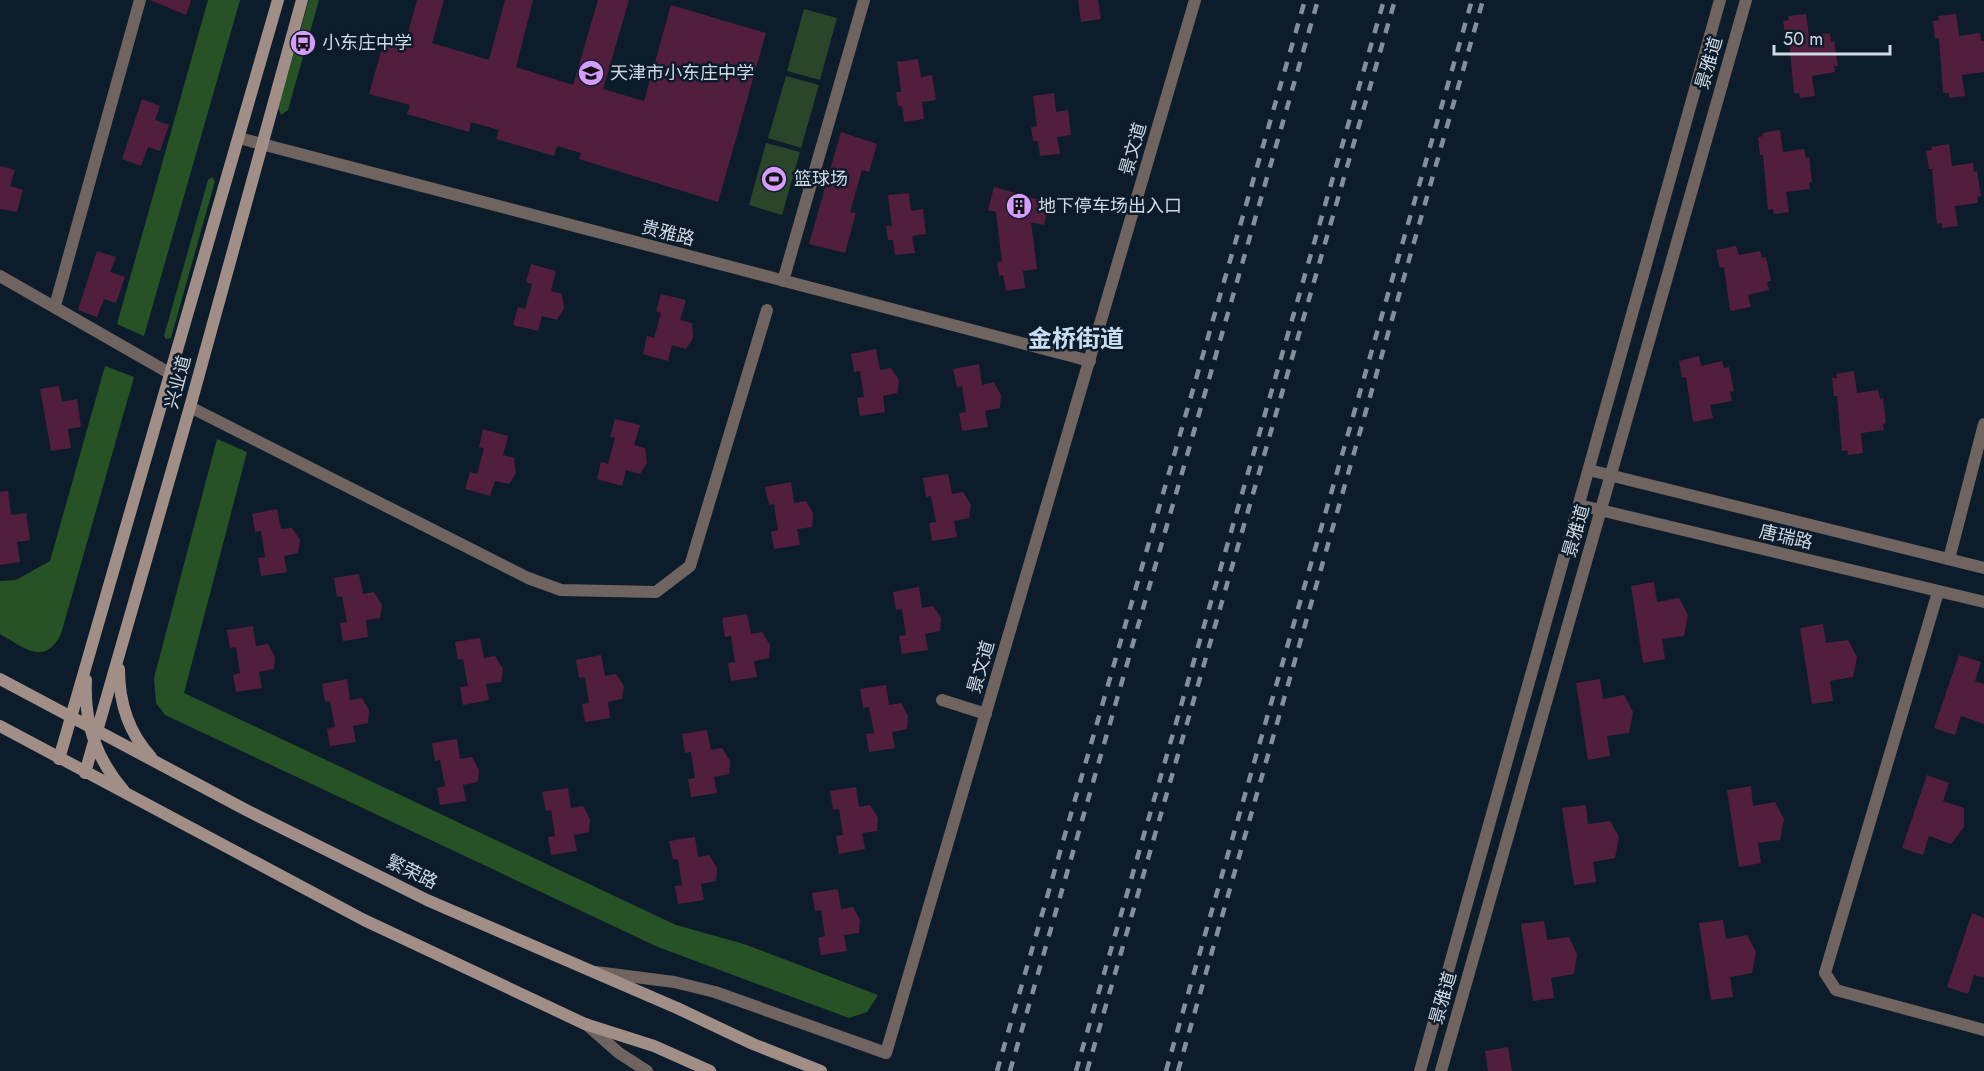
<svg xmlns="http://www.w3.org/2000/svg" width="1984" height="1071" font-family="Jost,'Noto Sans SC',sans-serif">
<rect width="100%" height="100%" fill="#0d1c2b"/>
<path fill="#2a4529" d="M804,9L837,18L820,80L787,71Z
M786,76L819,85L801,148L768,138Z
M766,143L800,152L782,215L749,205Z"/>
<path fill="#265225" d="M208,0H240L144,336L117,324Z
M309,0H319L288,110L281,115L278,108Z
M212,177L215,181L171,338L166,339L164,336L208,180Z
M105,366L134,377L61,634C44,667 25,648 0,634V581L16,580L50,561Z
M217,439L247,452L184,693L676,925L744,944L878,995L867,1012L849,1018L658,947L165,715L156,703L154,678Z"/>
<path fill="#521e3d" d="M150,0H191L186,15Z
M417,0H444L432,43L489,60L505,0H533L516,67L573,85L598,0H629L603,89L644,101L671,5L766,33L718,202L579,159L581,153L557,146L554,156L496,139L499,130L471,122L469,132L407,114L410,105L369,94L384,41L404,47Z
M1078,0H1098L1101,19L1081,22Z
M1806,14L1809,36L1830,33L1831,42L1834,41L1838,66H1834L1835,72L1812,76L1815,96L1800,98L1799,93L1794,94L1789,39H1786L1783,21L1789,20L1788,16Z
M1956,14L1959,36L1980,33L1981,41H1984V72L1962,75L1965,96L1949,98V93H1943L1939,38L1935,39L1933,21L1939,20L1938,16Z
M918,59L921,77L932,75L936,100L922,102L924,119L904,122L902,106H898L896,92H901L897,62Z
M1054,93L1056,112L1068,110L1071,135L1057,137L1060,154L1040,156L1038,141H1033L1031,127L1037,126L1033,96Z
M142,99L160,106L155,120L169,125L160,151L148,147L141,166L122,159Z
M1780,130L1783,152L1804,149L1806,158L1809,157L1812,182L1809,183L1810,189L1786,192L1789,212L1774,214L1773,209L1768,210L1763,155H1760L1758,137L1763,136L1762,133Z
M841,132L877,144L869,172L862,170L850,212L856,213L845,253L809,244Z
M1949,144L1952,166L1973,163L1974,172L1977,171L1981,196L1977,197L1978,203L1955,206L1958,226L1942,228V223L1937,224L1932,169H1929L1926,151L1932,150L1931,147Z
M0,166L15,170L10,186L23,190L17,212L0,209Z
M994,187L1050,203L1044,225L1031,222L1037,269L1023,271L1025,288L1006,291L1003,275L999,276L997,262L1002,261L996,212L988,210Z
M909,193L911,211L923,209L926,234L912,236L915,253L895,255L893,240H888L886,226H892L888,195Z
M1736,246L1739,255L1760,251L1762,258L1766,257L1771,281L1767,282L1769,290L1748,295L1751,307L1730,311L1724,267L1720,268L1716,250Z
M97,251L116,257L110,272L125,277L116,303L104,299L97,317L78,310Z
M531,264L556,271L551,291L562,294L564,309L557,320L542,316L538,331L513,325L518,307L525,309L532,284L526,282Z
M661,294L686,300L680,320L692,323L693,338L686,349L672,345L668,361L643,354L647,336L654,338L661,313L656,311Z
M876,349L880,370L891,368L899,380L897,393L883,396L885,412L860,416L857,398L864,397L860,371L854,372L851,354Z
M1699,356L1701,366L1722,361L1724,368L1729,367L1734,391L1730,392L1732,401L1710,405L1713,418L1693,422L1686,377L1682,378L1679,361Z
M979,364L982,385L994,382L1001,395L1000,408L985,411L988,427L962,431L959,413L966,412L962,386L957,387L953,369Z
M1854,371L1857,393L1878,390L1880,399L1883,398L1886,423L1883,424L1884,430L1861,433L1863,453L1848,455L1847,450L1842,451L1837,396H1834L1832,378H1837L1836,374Z
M59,386L62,402L77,399L81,427L68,429L71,448L51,451L40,389Z
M615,419L640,425L634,445L645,448L647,463L640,474L626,470L622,486L597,479L601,462L608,464L615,438L610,437Z
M483,429L508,436L503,455L514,458L516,473L509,484L495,481L490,496L465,489L470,472L477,474L484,448L479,447Z
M948,474L952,494L963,492L971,505L969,518L954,521L957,537L932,541L929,523L936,522L931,496L926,497L923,478Z
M791,482L794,503L806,501L813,513L812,527L797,529L800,545L774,549L771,532L778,530L774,504L769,505L765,487Z
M8,491L11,515L26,513L30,540L17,542L20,562L0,565V492Z
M277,509L281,529L292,528L300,540L298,553L284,556L287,572L261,576L258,558L265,557L261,531L255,532L252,514Z
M359,574L363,594L374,592L382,605L380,618L366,620L368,637L343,641L340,623L347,622L342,596L337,597L334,578Z
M1654,582L1657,602L1679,598L1688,615L1684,636L1662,639L1665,659L1643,663L1631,586Z
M919,587L922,608L933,606L941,618L940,631L925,634L928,650L902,654L899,636L906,635L902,609L896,610L893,592Z
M747,614L751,634L762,632L770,645L769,658L754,661L757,677L731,681L728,663L735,662L731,636L725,637L722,618Z
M1823,624L1826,643L1848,640L1857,657L1853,677L1830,681L1833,701L1812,704L1800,628Z
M253,626L256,646L268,644L275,657L274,669L259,672L262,688L236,692L233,675L240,673L236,647L230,648L227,630Z
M480,638L484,658L495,656L503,669L501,682L486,684L489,700L463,705L460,687L468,686L463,659L458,660L455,642Z
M601,655L605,676L616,674L624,686L622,699L608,702L610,718L585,722L582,704L589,703L585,677L579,678L576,660Z
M1959,655L1981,662L1975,681L1984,684V724L1961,716L1955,735L1934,728Z
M347,679L350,700L362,698L369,710L368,723L353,726L356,742L330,746L327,729L335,727L330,701L325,702L322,684Z
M1600,679L1603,699L1624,695L1633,712L1629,733L1607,736L1610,756L1588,760L1576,683Z
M886,685L889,705L901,703L908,716L907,729L892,732L895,748L869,752L866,734L874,733L869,707L863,708L860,689Z
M707,730L711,750L722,748L730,761L729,774L714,777L717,793L691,797L688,779L695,778L691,752L685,753L682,734Z
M457,739L460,759L472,757L479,770L478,782L463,785L466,801L440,805L437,788L445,786L440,760L435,761L432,743Z
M1927,775L1949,783L1943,801L1964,808V827L1951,844L1929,836L1923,855L1902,848Z
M1751,786L1753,806L1775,802L1784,819L1780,840L1758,843L1761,863L1739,867L1727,790Z
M856,787L859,807L870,805L878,818L877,831L862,833L865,849L839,854L836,836L843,835L839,809L833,810L830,791Z
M568,788L571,808L583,806L590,819L589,832L574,835L577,851L551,855L548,837L555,836L551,810L546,811L542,792Z
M1586,805L1588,824L1610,821L1619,837L1615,858L1593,862L1596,882L1574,885L1562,808Z
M695,837L698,857L709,855L717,868L716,881L701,884L704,900L678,904L675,886L682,885L678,859L673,860L669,841Z
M838,889L841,909L853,907L860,920L859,933L844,935L847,951L821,955L818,938L825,936L821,910L815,911L812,893Z
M1972,913L1984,918V978L1974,975L1968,994L1947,987Z
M1723,920L1726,939L1747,935L1756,952L1752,973L1730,977L1733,997L1711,1000L1699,923Z
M1544,921L1547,940L1569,937L1577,954L1574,974L1551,978L1554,998L1533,1001L1521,924Z
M1508,1047L1512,1071H1488L1485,1051Z"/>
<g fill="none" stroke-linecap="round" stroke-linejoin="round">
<path stroke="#6f645f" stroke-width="12" d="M0,276L171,374
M55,306L140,0
M190,407L528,578L561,590L656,592L690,566L767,310
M1949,559L1984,424
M1938,592L1825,973L1836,990L1984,1030
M942,700L986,714"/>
<path stroke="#6f645f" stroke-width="12" d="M239,138L1090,361
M783,281L864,0
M1589,470L1984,568
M1579,505L1984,602
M596,972L674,982L715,992L886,1053L1195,0
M586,1024L619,1053L647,1071
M1420,1071L1720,0
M1441,1071L1746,0"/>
<path stroke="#a18e87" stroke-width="12" d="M119,669C119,702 128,732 151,757
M0,679L248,811L427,900L677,1008L753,1044L821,1071
M86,680C84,724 96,758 124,791
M0,726L364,920L585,1024L654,1046L710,1071
M59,759L278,0
M85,773L190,407L302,0"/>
<path stroke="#838f9b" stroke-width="4.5" stroke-dasharray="10 10" stroke-linecap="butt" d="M997,1071L1305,0
M1010,1071L1318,0
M1076,1071L1384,0
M1087,1071L1395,0
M1166,1071L1472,0
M1178,1071L1483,0"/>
</g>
<defs>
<g id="bus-disc" transform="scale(1.35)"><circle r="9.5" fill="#d49cfc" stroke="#0d1c2b"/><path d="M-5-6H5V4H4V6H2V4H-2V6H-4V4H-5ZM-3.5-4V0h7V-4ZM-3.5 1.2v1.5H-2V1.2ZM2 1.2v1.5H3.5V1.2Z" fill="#111"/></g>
<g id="school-disc" transform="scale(1.35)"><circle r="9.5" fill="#d49cfc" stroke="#0d1c2b"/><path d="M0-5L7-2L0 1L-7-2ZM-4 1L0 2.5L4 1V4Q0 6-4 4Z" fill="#111"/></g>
<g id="stadium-disc" transform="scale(1.35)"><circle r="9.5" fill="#d49cfc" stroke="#0d1c2b"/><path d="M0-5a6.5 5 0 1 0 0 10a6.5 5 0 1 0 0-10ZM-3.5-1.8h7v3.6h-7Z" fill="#111"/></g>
<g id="building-disc" transform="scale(1.35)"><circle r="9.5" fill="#d49cfc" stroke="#0d1c2b"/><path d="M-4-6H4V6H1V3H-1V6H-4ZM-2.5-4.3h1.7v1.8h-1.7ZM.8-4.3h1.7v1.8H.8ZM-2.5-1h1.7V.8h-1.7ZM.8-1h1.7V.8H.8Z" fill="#111"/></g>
</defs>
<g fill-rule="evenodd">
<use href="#bus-disc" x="303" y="43"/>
<use href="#school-disc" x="591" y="73"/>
<use href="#stadium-disc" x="774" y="179"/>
<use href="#building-disc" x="1019" y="206"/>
</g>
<g text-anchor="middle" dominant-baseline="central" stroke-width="5" stroke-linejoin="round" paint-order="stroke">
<g font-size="18" fill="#d0dae5" stroke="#0d1c2b" text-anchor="start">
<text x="322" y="43">小东庄中学</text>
<text x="610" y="73">天津市小东庄中学</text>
<text x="794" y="179">篮球场</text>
<text x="1038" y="206">地下停车场出入口</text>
</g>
<g font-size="18" fill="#d0dae5" stroke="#0d1c2b">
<text transform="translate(1709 63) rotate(-74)">景雅道</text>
<text transform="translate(1133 149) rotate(-74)">景文道</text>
<text transform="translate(668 233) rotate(14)">贵雅路</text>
<text transform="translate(178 382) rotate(-75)">兴业道</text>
<text transform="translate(1576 531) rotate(-74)">景雅道</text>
<text transform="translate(1786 537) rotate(13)">唐瑞路</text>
<text transform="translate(981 667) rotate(-74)">景文道</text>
<text transform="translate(412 872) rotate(26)">繁荣路</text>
<text transform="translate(1443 998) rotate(-74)">景雅道</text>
</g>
<g font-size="24" font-weight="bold" fill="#c9def3" stroke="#0d1c2b">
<text x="1076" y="338">金桥街道</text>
</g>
</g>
<path d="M1774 45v9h116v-9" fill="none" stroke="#d0dae5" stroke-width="3"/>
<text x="1783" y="45" font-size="18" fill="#d0dae5" stroke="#0d1c2b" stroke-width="4.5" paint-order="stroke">50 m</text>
</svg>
